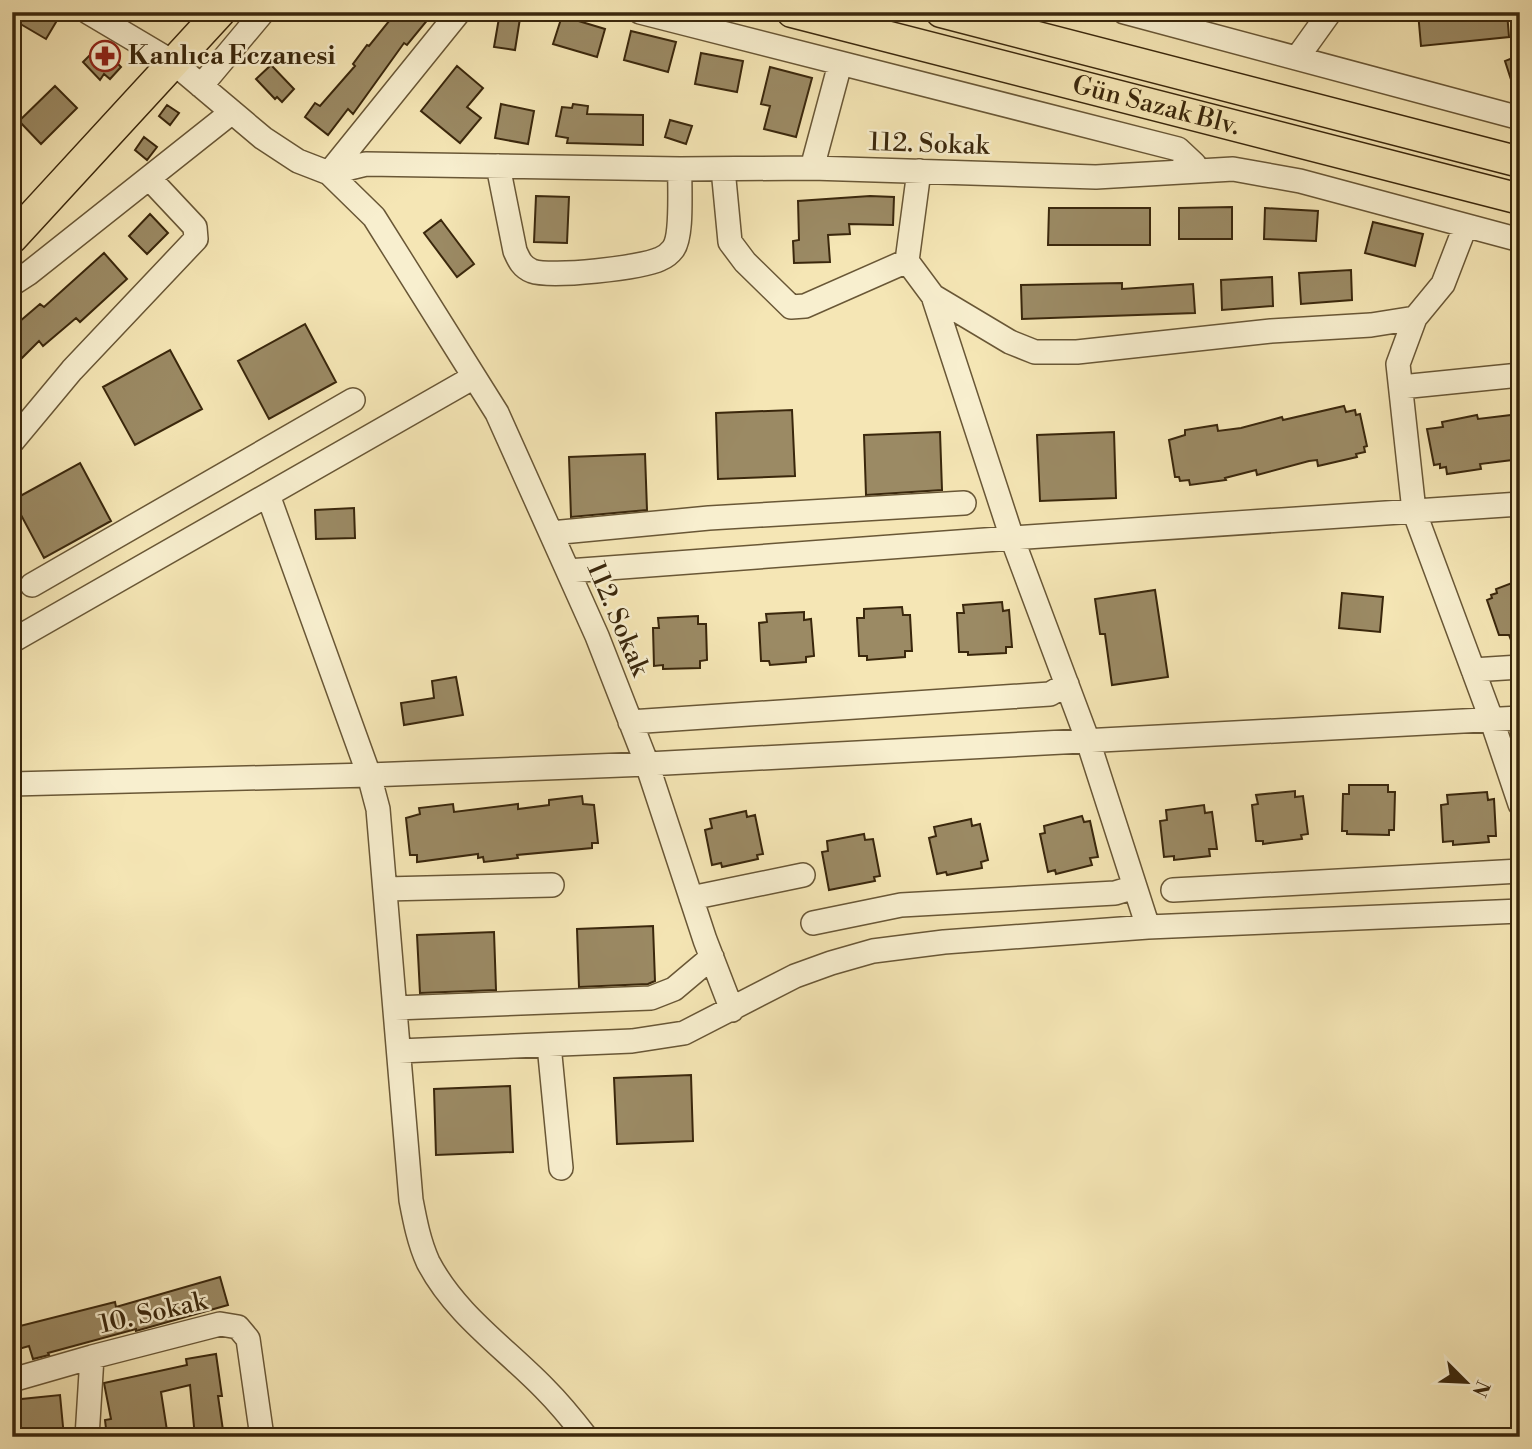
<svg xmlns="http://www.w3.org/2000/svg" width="1532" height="1449" font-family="'Libre Bodoni',serif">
<rect width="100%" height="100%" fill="#f5e6b5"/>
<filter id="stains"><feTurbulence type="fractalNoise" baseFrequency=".00286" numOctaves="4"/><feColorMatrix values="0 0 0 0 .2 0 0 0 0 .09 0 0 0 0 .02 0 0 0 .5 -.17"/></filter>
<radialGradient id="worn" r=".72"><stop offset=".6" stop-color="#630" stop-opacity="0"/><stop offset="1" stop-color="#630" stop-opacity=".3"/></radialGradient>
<path fill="#9b8a64" stroke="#3a270c" stroke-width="2" d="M12,12H62L46,39L12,19Z
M380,12H434L407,45L404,43L353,114L348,109L328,135L305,117L315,103L320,106L355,66L353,64L367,45L369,46L390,20Z
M500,12H521L515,50L494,47Z
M1418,12H1507L1509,37L1421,46Z
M562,16L605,29L597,57L553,44Z
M631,31L676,42L668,72L624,60Z
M100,45L121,67L110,79L104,74L100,80L83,62Z
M701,53L743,61L737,92L695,84Z
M1520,55V98H1517L1505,61Z
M271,65L294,89L282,102L277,97L275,99L256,79Z
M457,66L483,88L467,107L481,118L460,143L421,111Z
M770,67L812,78L796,137L764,129L770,106L761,104Z
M55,86L77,108L41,144L19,121Z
M501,104L534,111L528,144L495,138Z
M573,104L588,106L587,114L643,115V145L567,143L568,138L556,136L562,107L572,108Z
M167,105L179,113L170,125L159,116Z
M670,120L692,126L686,144L665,137Z
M144,137L157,147L147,160L135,150Z
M536,196L569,197L567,243L534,242Z
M870,196L894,197L893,225L849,224L850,234L828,235L830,262L794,263L793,241L799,240L798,201Z
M1232,207V239H1179V208Z
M1049,208H1150V245H1048Z
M1265,208L1318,211L1316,241L1264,239Z
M150,214L168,233L147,254L129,236Z
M441,220L474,264L457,277L424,233Z
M1373,222L1423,234L1415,266L1365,253Z
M104,253L127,279L80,322L76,318L43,346L39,341L12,368V328L40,304L44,307Z
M1351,270L1352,300L1301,304L1299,273Z
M1272,277L1273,306L1222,310L1221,280Z
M1122,283V289L1193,284L1195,313L1022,319L1021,285Z
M305,324L336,382L269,419L238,361Z
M170,350L202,409L135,445L103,387Z
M1344,406L1346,412L1355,410L1356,415L1360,414L1367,446L1364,447L1365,452L1356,454L1357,457L1318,466L1317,460L1309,461L1257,475L1256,470L1225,478L1226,480L1190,485L1189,480L1180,481L1179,477H1175L1169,440L1185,435V430L1217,425L1218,431L1241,428L1282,417L1283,420Z
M792,410L795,476L718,479L716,413Z
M1520,414V459L1480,464L1481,469L1447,474L1446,467L1440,468V464L1434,465L1427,429L1443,427L1442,422L1477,415L1478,419Z
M940,432L942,490L866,495L864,435Z
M1114,432L1116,498L1040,501L1037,435Z
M645,454L647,510L571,517L569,457Z
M80,463L111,521L44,558L13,500Z
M354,508L355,538L316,539L315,510Z
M1520,580V653H1516L1509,635H1499L1487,600L1492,598L1491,595L1497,593L1496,589Z
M1155,590L1168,677L1112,685L1105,634H1100L1095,599Z
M1342,593L1383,597L1380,632L1339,628Z
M1002,602L1003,611L1009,610L1012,647H1006V653L968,655V652H959L957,613H964L963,605Z
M902,607L903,615H910L912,651H905V657L867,660V656H859L857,618H864V609Z
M804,612V620L811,619L814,656L806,657V662L770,665L769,661H761L759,623L767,622L766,614Z
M698,616V624H706L707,660L700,661V668L663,669V665L654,666L653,628H659L658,618Z
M456,677L463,715L404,725L401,703L434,698L432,681Z
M1349,785H1388V792H1395L1394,830H1389V835L1347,834V831H1342L1343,794H1349Z
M1295,791V797L1303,796L1308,834L1301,835L1302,839L1263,844V841H1256L1252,805L1258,804L1256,795Z
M1487,792L1488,800L1494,799L1496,836H1488L1489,842L1453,845V841L1443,842L1441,805L1448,804L1447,795Z
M582,796L583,804L594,805L598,843H592V848L517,855L518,858L484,862L483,857L478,858V854L417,862V855H410L406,818L420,814L419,808L453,804L454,812L518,804V809L549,805V800Z
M1204,805L1205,813L1212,812L1217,849H1209L1210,856L1174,860V856L1164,857L1160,821L1167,820L1166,810Z
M746,811L747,817L755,815L763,854L757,855L758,859L722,867L721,863L712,865L705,830L712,828L710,819Z
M1082,816L1084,822L1090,821L1098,857L1090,858L1092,865L1056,874L1055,870L1048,872L1040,834L1045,833L1044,826Z
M971,819L972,826L980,824L988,860L981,862L982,868L947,875L946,872L937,874L929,838L936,836L934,827Z
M864,834L865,840L873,839L880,876L874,877L875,881L829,890L822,852L828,851L827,841Z
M653,926L655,981L648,984L579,987L577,929Z
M494,932L496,990L420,993L417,935Z
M691,1075L693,1141L617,1144L614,1078Z
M510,1086L513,1152L436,1155L434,1089Z
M220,1277L228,1305L136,1331V1329L48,1353L49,1355L33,1359L29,1346L12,1351V1328L115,1302L116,1307Z
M216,1354L222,1396H218L224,1437H195L190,1385L161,1392L168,1437H107L105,1420L111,1419L104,1383L187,1365L186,1359Z
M60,1395L64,1437H12V1400Z"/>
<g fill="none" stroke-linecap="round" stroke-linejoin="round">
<g stroke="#695736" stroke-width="26">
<path id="minor" d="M88,12L174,63L263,138L298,161L329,173L374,217L497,413L597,636L647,764L705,940L732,1010
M640,12L1178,149L1194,164V171
M1124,12L1520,118
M1297,58L1330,12
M201,86L263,12
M498,166L515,251C519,260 522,267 532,271C551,278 641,268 660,259C665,257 670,253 673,249C683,236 679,187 680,169
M812,168L840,64
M723,169L730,242L745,262L791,307L805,306L907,261
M919,171L907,261L933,296L1010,342L1035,352H1077L1271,331L1371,325L1415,318L1443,284L1465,227
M329,173L366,164L680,169L812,168L1096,177L1233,169L1300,181L1520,240
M329,173L459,12
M12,284L29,273L232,112
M933,296L1012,538L1088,741L1148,927
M1415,318L1398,364L1414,511L1492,721L1520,804
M1401,387L1520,375
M12,442L72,370L196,239L195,227L149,178
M268,495L369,775L378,809L411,1200C415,1221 419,1242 428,1262C455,1314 504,1347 544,1388C559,1403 573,1420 586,1437
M551,533L709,518L964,503
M568,571L1012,538L1520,504
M32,585L353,400
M12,641L474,377
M1473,670L1520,667
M630,722L1050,694L1067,684
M12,784L369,775L647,764L1520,718
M385,889L552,885
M1173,890L1520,871
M691,898L803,875
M813,923L901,905L1115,893L1135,887
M395,1008L651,998L674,989L712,957
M549,1045L561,1168
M399,1051L632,1041L684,1033L795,976L831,963L873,951L944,942L1148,927L1520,911
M12,1380L92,1357L220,1324L238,1327L248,1339L262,1437
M87,1437L92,1357"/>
</g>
<g stroke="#3a270c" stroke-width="33">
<g id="major">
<path id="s1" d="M792,12L1520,199"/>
<path d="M941,12L1520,162"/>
<path d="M12,238L220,12"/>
</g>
</g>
<use href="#minor" stroke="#f8efcf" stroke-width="23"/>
<use href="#major" stroke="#f5e6b5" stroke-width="30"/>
</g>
<defs>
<g id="pharmacy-ring" transform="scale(1.575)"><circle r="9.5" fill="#f8efcf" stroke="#8f2418" stroke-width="1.5"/><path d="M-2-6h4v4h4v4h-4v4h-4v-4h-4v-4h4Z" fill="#8f2418"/></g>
</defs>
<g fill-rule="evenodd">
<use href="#pharmacy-ring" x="105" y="56"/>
</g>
<g text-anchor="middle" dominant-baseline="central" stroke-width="5" stroke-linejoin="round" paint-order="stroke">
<g font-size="26" font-weight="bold" fill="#3a270c" stroke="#f8efcf" text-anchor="start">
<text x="128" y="56">Kanlıca Eczanesi</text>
</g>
<g font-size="26" fill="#3a270c" stroke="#f8efcf">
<text stroke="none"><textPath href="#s1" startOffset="376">Gün Sazak Blv.</textPath></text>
<text transform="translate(929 144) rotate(2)">112. Sokak</text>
<text transform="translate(618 619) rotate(67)">112. Sokak</text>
<text transform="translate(153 1313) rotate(-13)">10. Sokak</text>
</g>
</g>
<rect width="1532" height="1449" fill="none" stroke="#f5e6b5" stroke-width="42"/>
<rect x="14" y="14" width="1504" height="1421" fill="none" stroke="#3a270c" stroke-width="3.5"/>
<rect x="21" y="21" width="1490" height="1407" fill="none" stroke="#3a270c" stroke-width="2"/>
<g transform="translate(1466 1382) rotate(114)" stroke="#f8efcf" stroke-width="5" paint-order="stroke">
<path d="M0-5L12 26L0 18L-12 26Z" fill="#3a270c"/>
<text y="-10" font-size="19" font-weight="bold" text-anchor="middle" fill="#3a270c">N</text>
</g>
<rect width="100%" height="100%" filter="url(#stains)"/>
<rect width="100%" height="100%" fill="url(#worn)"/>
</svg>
